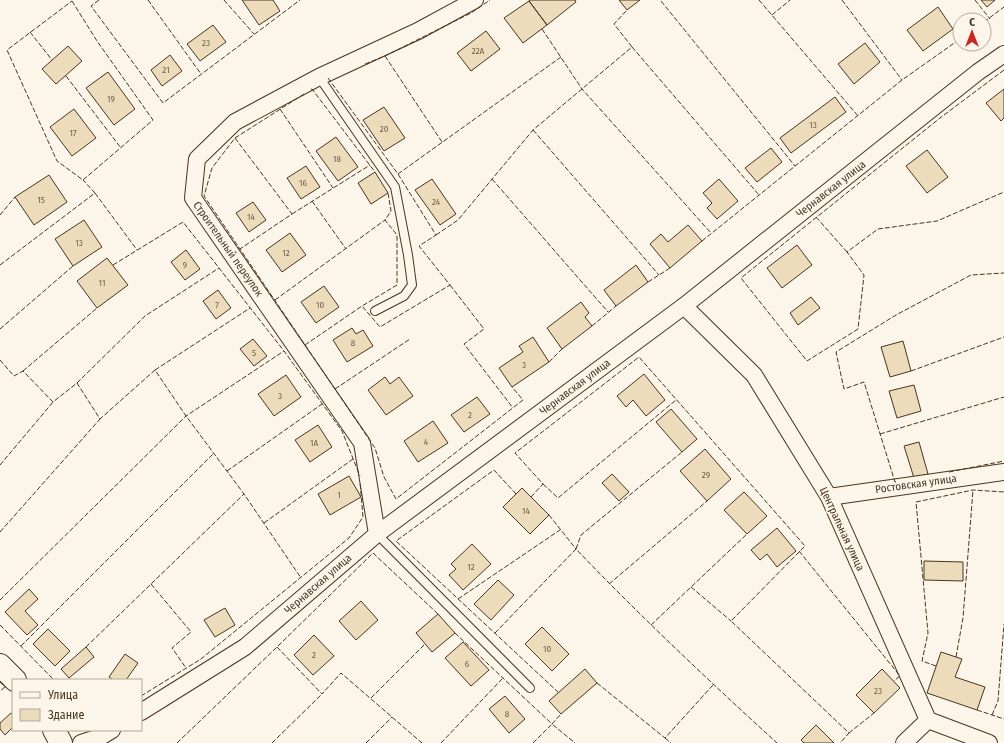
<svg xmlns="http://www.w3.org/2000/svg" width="1004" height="743" font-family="'Fira Sans Condensed',sans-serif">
<rect width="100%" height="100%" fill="#fbf6e9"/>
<path fill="#ecdcbc" stroke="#4a3520" d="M242,0H273L280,11L259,25Z
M530,0H575L576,2L547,25L529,1Z
M619,0H640L627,10Z
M981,0H995L987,7Z
M529,1L547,25L523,43L504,18Z
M938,7L953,29L923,51L907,30Z
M213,25L226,42L200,61L187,44Z
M486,31L500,49L471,71L457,53Z
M865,43L880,62L854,84L838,64Z
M68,46L82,61L56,84L42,69Z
M170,55L182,71L162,86L151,70Z
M108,72L135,109L114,125L86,88Z
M1004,89V118L1001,121L986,103Z
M835,97L846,112L791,153L780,138Z
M384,107L405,138L384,151L363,120Z
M74,109L96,138L72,156L50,127Z
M336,137L358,167L338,181L316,151Z
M771,148L782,162L757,182L745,168Z
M927,150L948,177L927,193L906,166Z
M306,166L320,187L301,199L287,178Z
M375,172L388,193L371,204L358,183Z
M49,175L67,202L34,225L15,197Z
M432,179L456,214L440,225L415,190Z
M719,179L738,201L717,219L707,208L712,203L703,193Z
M253,202L266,220L249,232L236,213Z
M84,220L102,247L73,266L55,239Z
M688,225L702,241L670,268L650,244L661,234L668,242Z
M290,233L306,255L282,272L266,250Z
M797,245L812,265L782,288L767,268Z
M186,250L200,269L185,280L171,262Z
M107,258L128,285L97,308L77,281Z
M636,265L648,282L616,306L604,290Z
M324,286L339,307L316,323L301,302Z
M218,290L231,308L216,319L203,301Z
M811,297L820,308L798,325L790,313Z
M581,302L589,313L585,317L592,326L562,349L547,328Z
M352,328L356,334L363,330L373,346L347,362L333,340Z
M533,337L549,362L512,387L499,368L523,352L519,346Z
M253,339L267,356L254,366L240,349Z
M903,341L911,371L890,377L881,347Z
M644,374L665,400L646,416L633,400L626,407L617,396Z
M286,375L301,397L274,416L258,394Z
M385,377L390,384L399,377L413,396L386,415L368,390Z
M914,385L921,411L897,418L889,391Z
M477,397L490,414L464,432L451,415Z
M671,409L697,439L682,452L656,422Z
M433,421L448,443L418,462L404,441Z
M318,425L332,447L310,462L295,440Z
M919,442L928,474L914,478L904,446Z
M705,449L731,479L707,501L680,471Z
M612,474L629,492L619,501L602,483Z
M349,476L361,497L330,515L318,494Z
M522,488L549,515L530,534L503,507Z
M744,492L767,516L747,534L724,510Z
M777,528L796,551L777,567L767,554L760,560L751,550Z
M472,544L491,564L463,590L449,575L456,569L451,564Z
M924,561L963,562V581L924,580Z
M498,580L514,595L491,620L474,604Z
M29,589L38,599L25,611L38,625L27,635L5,612Z
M361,601L378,620L356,640L339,621Z
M225,608L235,625L215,637L204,620Z
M438,614L455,633L432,652L416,633Z
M542,627L569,654L552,671L525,644Z
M48,629L70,651L55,666L33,644Z
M314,635L334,656L313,675L294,655Z
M463,642L489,670L471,686L445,658Z
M86,647L94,657L69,678L61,669Z
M941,652L962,659L955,677L985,687L977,710L927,693Z
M125,654L138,663L126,680H113L109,677Z
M585,669L597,683L561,714L549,701Z
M882,669L900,688L874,713L856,695Z
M505,696L525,719L509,733L489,709Z
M11,713L13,715V727L5,735L0,729V723Z
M816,725L834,743H804L801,740Z"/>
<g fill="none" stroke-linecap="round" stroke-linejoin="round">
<g stroke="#4a3520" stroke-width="10">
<path id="lane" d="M319,77L395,187L408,255L412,285L404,296L375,311
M377,534L530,688"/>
</g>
<g stroke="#4a3520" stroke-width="18">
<path id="street" d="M684,306L754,375L829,497L928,720L989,743
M829,497L1004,472
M377,534L362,443L193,198L197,159L235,122L319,77L418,31L475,0
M141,712L245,647L377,534L684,306L978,72L1004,54
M81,743L102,736L112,730
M904,743L928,720"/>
</g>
<g stroke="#4a3520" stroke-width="24">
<path id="secondary" d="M0,665L15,680
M54,730L61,743"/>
</g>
<use href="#lane" stroke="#fbf6e9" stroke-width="8"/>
<use href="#street" stroke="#fbf6e9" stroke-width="16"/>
<use href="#secondary" stroke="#fbf6e9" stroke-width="22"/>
<path stroke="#4a3520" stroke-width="1" stroke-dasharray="5 2" stroke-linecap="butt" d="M99,0L91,6L163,103L300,0
M148,0L201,74
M224,0L254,34
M759,0L858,116
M842,0L902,80
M975,0L990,19
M72,1L97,41L153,120L83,180L57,161L7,50Z
M661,1L795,166
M772,15L790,0
M984,22L1004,7
M542,29L582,89L711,233
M30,32L52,60
M632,47L759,195
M385,56L442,142
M365,64L385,56L471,13L490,0
M1004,70L940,118L741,278L807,361L858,329L864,275L847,252L878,229L937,221L1004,192
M66,76L121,148
M328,78L398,174L436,235L419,246L450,285L380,327L362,306L397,285V235L385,220L391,211L388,193
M311,89H312L375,172
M304,94L235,138L212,168L204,196L375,448L384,477L396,499L523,400L512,387
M280,109L333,188
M533,130L659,275
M235,138L292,214L240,249
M398,174L561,57
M492,179L608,312
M95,193L137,250
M312,201L346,249
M292,214L370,165
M0,215L15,197
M816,217L847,252
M436,235L458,220L533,130L632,47L614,24L627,10
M702,241L902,80L960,39
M0,265L95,193L83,180
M113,265L183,222L284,351L342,431L360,476
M648,282L670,268
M450,285L484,329L464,344L513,408
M275,300L385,220
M592,326L616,306
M0,329L73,266
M305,345L362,306
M0,360L14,376L23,371L53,402L77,383L100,419L155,370L186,416L244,494L301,578
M549,362L562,349
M155,370L250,308
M23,371L97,308
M911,371L1004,337
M77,383L145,316L219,268
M335,389L410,339
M880,434L1004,397
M0,465L53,402
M227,471L322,404
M949,472L1004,461
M896,482H895L864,382L844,389L836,352L896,315L971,275L1004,273
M543,484L558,498L676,400
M516,494L494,470L396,541L559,693
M531,497L543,484L515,453L639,357L805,546L731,621L849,733L840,743
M549,515L576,549
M264,523L353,459
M0,532L100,419
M576,549L581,535L682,452
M799,551L900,676L894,681
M151,584L191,632L172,648L186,668
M609,584L707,501
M691,587L731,621
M458,599L560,530
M0,600L186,416L284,351
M0,625L54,680
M651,625L747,534
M455,633L552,724L561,714
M495,633L576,549C640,616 708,680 777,743
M21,646L214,453
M86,647L244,494
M277,647L322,694L341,673L422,743
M956,657L963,618L973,490
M936,666L922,661L928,633L916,502L973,490L1004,492
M0,682L5,687L0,691
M597,683L665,738L713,685
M141,696L201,659L349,538L363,517L360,482
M371,698L425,644
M977,710L1004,719
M992,715L998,701L1004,624
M849,733L874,713
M665,738L671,743
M177,743L277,647L373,553L438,614
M272,743L322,694
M366,743L392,717
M441,743L503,678
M533,743L552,724L575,743"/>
</g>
<g text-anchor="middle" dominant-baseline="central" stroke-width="3" stroke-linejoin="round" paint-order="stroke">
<g font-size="9" fill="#725f47">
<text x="206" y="43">23</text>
<text x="478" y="51">22А</text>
<text x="166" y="70">21</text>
<text x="111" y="99">19</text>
<text x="813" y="125">13</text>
<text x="384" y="129">20</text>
<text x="73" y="133">17</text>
<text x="337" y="159">18</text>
<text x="303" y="183">16</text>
<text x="41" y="200">15</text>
<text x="436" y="202">24</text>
<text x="251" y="217">14</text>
<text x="79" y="243">13</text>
<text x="286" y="253">12</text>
<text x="185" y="265">9</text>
<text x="102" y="283">11</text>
<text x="217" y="305">7</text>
<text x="320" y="305">10</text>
<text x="353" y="343">8</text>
<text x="254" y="353">5</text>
<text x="524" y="365">3</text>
<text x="280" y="396">3</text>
<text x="470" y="415">2</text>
<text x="426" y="442">4</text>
<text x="314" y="443">1А</text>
<text x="706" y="475">29</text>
<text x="339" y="495">1</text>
<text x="526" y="511">14</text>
<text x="471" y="567">12</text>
<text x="547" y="649">10</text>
<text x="314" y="655">2</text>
<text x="467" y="664">6</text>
<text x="878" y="691">23</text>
<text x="507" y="714">8</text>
</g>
<g font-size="11" fill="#4a3520" stroke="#fbf6e9">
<text transform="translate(831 189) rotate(-38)">Чернавская улица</text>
<text transform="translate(228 249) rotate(55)">Строительный переулок</text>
<text transform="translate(575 387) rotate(-37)">Чернавская улица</text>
<text transform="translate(916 484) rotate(-8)">Ростовская улица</text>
<text transform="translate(842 529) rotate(65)">Центральная улица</text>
<text transform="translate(318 584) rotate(-41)">Чернавская улица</text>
</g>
</g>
<rect x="12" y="679" width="130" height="52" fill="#fbf6e9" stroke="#b4a999"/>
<rect x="20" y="692" width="20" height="6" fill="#fbf6e9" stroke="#b4a999"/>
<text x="48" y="699" font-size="12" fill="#4a3520">Улица</text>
<rect x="20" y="709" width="20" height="12" fill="#ecdcbc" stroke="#b4a999"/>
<text x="48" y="719" font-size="12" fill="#4a3520">Здание</text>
<g transform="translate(972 32)"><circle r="19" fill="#fbf6e9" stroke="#b4a999"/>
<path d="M0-3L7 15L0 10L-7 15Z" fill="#c62828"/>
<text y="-6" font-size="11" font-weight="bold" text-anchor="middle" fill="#4a3520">С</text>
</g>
</svg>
